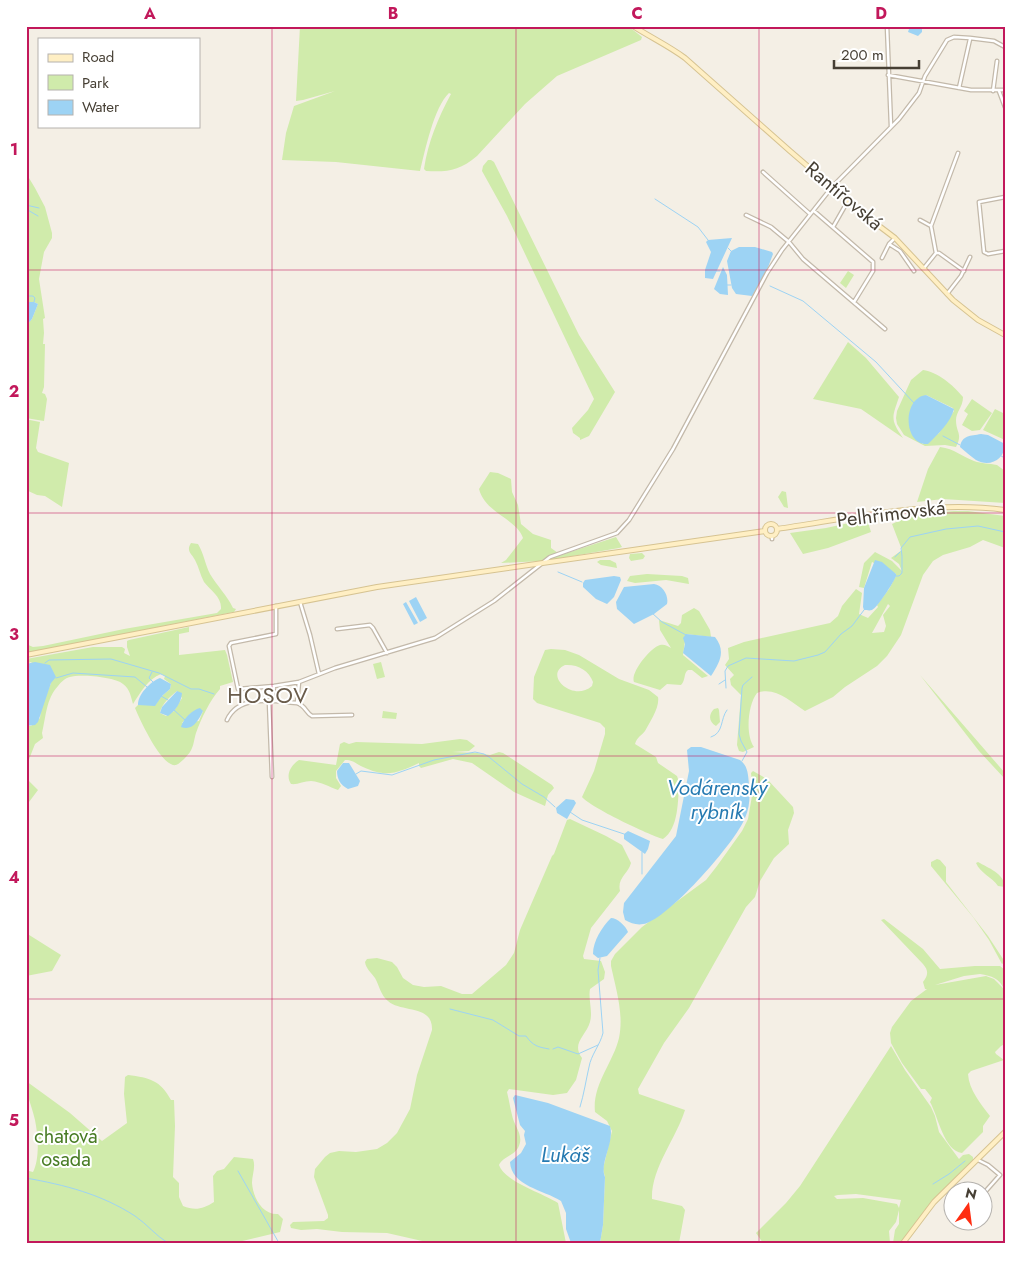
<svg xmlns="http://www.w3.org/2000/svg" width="1031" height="1269" font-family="Jost,sans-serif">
<rect width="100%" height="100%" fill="#f4efe5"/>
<path fill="#d0ebab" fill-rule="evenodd" d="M300,26H628L642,37L641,40L557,76L525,104L477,156C459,171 448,172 426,171L424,169C428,142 438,118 451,94L449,93C434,107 425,151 420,171L336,162L282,160L286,133L294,106L335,91L303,100L296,101Z
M488,160H491L494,162L579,335L615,392L589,436L580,440V438L573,433L572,428L588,410L594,399L507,216L482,171L483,166Z
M26,173L35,188L45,207L52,233V238L44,252L39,279L45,318L43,319L44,333L43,344H45L44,387L42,393L45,394L47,399L44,421L26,418V326L32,319L38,304L34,302H26Z
M848,271L854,275L846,288L840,283Z
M848,342L866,358L899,397C892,418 890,419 903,438L861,409L813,399Z
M923,370C938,372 953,385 963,397C963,407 956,412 956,420C956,433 963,433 956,447L945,445L925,446L904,435L897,424L896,418L897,411L911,380ZM926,395L953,408L954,411L939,433L923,444C908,434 906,418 914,403Z
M972,399L992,413L980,430L972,431L962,425L968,414L964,411Z
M995,409L1005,414V440L983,430Z
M30,420L40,422L36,448L38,452L69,463L62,507L45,496L37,495L26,490V421Z
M940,447C955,449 961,456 974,461C982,464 989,463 997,465L1005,471V503L943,499L917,502L928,469Z
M490,472L498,473L511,479L512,492L518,505L521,524L533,534L551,540V548L558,553L542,561L501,563L506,560L523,538C517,519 485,513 479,489Z
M782,491L786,492L788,508L784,507L778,497Z
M954,511H968L1005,516V548L983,540L970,547L943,555L933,561L923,575L901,635L887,656L877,666L845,687L833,697L805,711C791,702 775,686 757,693C748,704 745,735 754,747L743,752L739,751L737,745L741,695L731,685L730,679L734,675L725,665L729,659L728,648L744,642L830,623L838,616L842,606L856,589L862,593L859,614L868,618L878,607L877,605L889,589L896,576V574L872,562L864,588L859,587L864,563L875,552L892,561L902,571L899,564L891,558L902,550L892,524L912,515ZM888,604L890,606L883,615L886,626L884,632L872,633Z
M867,519L871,532L828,548L803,554L790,533L826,528Z
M616,537L622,547L619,548L550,560L552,558Z
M191,543L198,544C204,554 205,564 210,574C217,586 227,595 233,608L236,609L234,612L26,653V644L33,647L43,646L124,629L217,613L221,609C222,597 210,590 204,582C200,575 199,567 195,560C191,553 186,551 191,543Z
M642,553L645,556L643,559L631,561L629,558L630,554Z
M600,560H610L616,563L617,568L601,565L597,562Z
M647,574L682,576L688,578L689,584L666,580L635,583L627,581L630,576Z
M694,608L699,611L710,630L711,637L686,634L683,655L708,676L702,678L692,670H688C683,674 686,680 681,685L667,684L660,690L634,682C630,673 650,648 660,645C665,644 667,646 671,648L660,630L659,620L678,626L681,623L682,615Z
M189,627V632L179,634V655L225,650L227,655L233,682L220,686V689C210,700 201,719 196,733C194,739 194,746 190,752C188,755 180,764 176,765C162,768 140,720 135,708L138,705H155L162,696L170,689L171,684L164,679L165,676L161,674C148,679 140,693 133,704C131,697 130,689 123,684C115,677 80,674 70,677C65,678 61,682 58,686C46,699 46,717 42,733L43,738L35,744L26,767V726H31L40,718L41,708L51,683L31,662L26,664V659L93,647H122L125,649L124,653L130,656L127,647V641L129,640ZM177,691L182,698L174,711L166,716L160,713C161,704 171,696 177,691ZM203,711L199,721L182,723L191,713Z
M551,649L565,650L579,655L619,679L649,690L658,697C660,707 650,722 645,731C641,736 637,737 635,744L656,757L658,763L677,776L679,782C678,800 679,828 663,839C649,835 590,807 582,797L594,771L605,734V728L600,723L537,703L533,699L534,677L545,650ZM565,665C577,664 589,670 593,682L592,686C573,703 543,675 565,665Z
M381,662L385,677L377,679L373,664Z
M920,675L1005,773V779L979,751Z
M718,708L719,710L720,722L716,726C709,722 708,715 714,709Z
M383,711L397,713L396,719L382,718Z
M460,739L467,740L475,746L469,751L452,752L477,753L490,755L499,752L503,753L552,785L554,788L548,795L545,806L514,792L472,763L453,759L421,768L419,766V763C397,773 387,778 363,767C356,764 354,760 345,760L336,771V778L341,786L338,790C329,787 322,782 311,781C304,781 297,785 291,784C285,775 291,765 299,760L336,765L340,744L344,742L349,744L356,742L422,744Z
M753,771L767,779L793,807L794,813L788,830L789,844L774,858L760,881L755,897L746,907L689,1008L664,1043L638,1089L639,1094L685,1110C676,1139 651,1168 652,1199L682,1206L685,1210L679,1243H600L603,1225L605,1177L603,1169L612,1131L607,1121L595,1112C592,1085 613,1063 619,1038C624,1014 616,989 611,966V961L615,954L642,927L706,880L717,866L742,831L748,819L753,790L751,773Z
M26,773L27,779L38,790L26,806Z
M570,819L606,836L622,845L631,863C628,874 617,878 620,891L591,928L583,956L584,959L601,961L605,972L604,979L590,989C588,999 593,1011 590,1022C586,1036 571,1043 582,1058L576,1080L567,1093L553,1095L509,1089L507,1092C509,1100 510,1107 512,1115C514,1127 525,1135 518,1148C513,1156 503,1157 499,1165C505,1182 543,1193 558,1203L566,1243H431L387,1233L342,1232L317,1229L301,1230L291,1228L290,1225L293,1222L324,1221L328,1218V1215L314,1177L315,1169L325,1157L330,1153L339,1151L356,1152L377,1149L387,1143L397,1133L410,1109L417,1075L432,1030C433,1004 401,1013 388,1001C381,996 379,985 375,978C371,972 366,969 365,962L367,959L377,958L392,962L397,967L403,978L413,985L424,987L441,986L462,994H472L506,965L514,953L520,930L552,856L554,854L567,820Z
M937,859L940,860L946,867V882L988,936L1005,962L1002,964L989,940L973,917L931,866V862Z
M978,862C988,868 1004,873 1005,887L998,886C992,877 980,873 976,863Z
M884,919L923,949L940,969L975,966H1000L1005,970V1044L1001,1046L995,1052L996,1054L1004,1060L971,1071L968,1074C969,1090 981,1104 990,1116L983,1126V1132L962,1153C944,1151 938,1116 930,1102L932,1098L925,1089H921L902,1063L891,1043L890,1033L892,1027L911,1001L927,989H925L923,982C928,975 929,971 923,964L881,920ZM980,974C992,976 999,978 1004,989L994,979L986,976L935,985L964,976Z
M26,933L61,955L52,971L26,976Z
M891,1046L905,1070L931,1107L935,1116L939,1132L959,1159L963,1155L969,1154L973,1157V1162C946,1188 922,1212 901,1243H893L895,1230L899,1224V1210L896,1222L889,1231L890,1243H763L756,1233L786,1203L800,1186ZM856,1194L901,1200L899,1208L897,1204L863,1198L837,1199L834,1196L838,1195Z
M128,1075C150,1078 160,1080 171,1100H174L175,1126L173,1177L179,1183V1197L183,1206C195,1211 203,1209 214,1202L213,1176L217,1171L224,1169L234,1157L253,1159C256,1167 252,1175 252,1183C253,1197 262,1215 278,1214L283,1219L280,1232L234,1243H26V1174L29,1171L33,1172C40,1158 38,1135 35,1120C32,1106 26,1095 26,1081L70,1113L102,1141L127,1123L124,1094L125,1077Z"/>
<path fill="#9dd3f4" d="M910,26H922V32L918,36L908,32Z
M732,238L713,279L705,278V270L711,252L706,242L708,240Z
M739,247H755L772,252L773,254L767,270L752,296L736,294L732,288L727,261L731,251Z
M723,267L727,275L728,295L720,294L714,289Z
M26,302H34L38,304L32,319L26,326Z
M926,395L954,409C951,422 937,435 928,444C903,446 902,398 926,395Z
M981,434L988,435L1005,444C1005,459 990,468 976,460C970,456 965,451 960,447C962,435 970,436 981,434Z
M875,560L882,562L896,574V576C894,582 877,608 872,610C869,611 867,610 864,610L863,607L864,588Z
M614,576L620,577L621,580L614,597L607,604L596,599L583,587V583L585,580Z
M654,584C663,585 669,596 667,604L654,614L634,624L617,609L616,602L624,587Z
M416,597L427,618L420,622L409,601Z
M406,602L418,623L414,625L403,604Z
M686,634L715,637C726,651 720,662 711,676L683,653L685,644L683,638Z
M35,662L50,665L56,677L51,683L38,722L35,725L26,726V664Z
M160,678L171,684L170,689L162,696L155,706L138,705C138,694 150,682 160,678Z
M177,691L182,693C181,703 176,710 168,716L160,713L162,707Z
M200,708L203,711C198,721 193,731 181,727C183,719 192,710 200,708Z
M691,747H701L740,760C748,766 748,774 749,784C750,796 750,807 745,818C735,843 672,914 647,923C639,926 632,924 625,920L623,912L624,903L676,836L689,771L687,750Z
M343,763H349L360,781L358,786L348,789C340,785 337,778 337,771Z
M566,799L574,800L576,803L567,819L557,813L556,808Z
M628,831L650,841L648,849L645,854L624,839V834Z
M611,918C617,918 626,926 628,932L607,956L598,958L593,954C593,941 602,927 611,918Z
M515,1095L548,1103L610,1126C615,1142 599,1163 605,1177L603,1225L600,1243H571L566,1229V1213L561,1201C544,1190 511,1186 510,1162L521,1153L526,1144L524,1135L525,1131L520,1125L513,1098Z"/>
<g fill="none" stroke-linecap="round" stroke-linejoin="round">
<path stroke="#9dd3f4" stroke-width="1" d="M655,199L698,227L708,240
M26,205L39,208
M26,209L38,216
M728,248L731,251
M716,271H720
M727,285H731
M770,286L803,301L876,362L914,403
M26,296H33L35,298L34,302
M943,436L960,445
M1001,456L1005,458
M895,557L900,552
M558,572L582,582
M895,576H899L902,573V556L901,548L910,537L946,529L978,526L1005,532
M652,613L662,622L686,635
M45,663L49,660L111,659L159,673L191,689H199L214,694
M152,672L149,678L153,682
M56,678L73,673L135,677L147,687
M719,684L725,680
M726,688L725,671L728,666L746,658L794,661L818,655L825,652L841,634L852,626L864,610
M161,696L168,700
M174,710L185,720
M711,737C724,733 720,719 727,710
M742,761L747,752L741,741L739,734L742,688L743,685L752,677
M356,774L361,771L392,775L434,760L475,752L484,754L489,757L522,784L544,797L555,807
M570,812L582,820L624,834
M642,852V874
M450,1009L493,1020L519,1036H526C533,1046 538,1047 549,1049
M553,1049L558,1047L578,1054L598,1045
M580,1107C584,1094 586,1080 589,1067C591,1055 600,1045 603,1033L598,970L600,958
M238,1171L279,1243
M26,1178C65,1185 101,1194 135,1216C147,1224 156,1236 168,1243
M933,1184L949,1174L965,1161"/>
<g stroke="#c3b9aa" stroke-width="5">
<path id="street" d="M887,26L891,126
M888,75L971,90H1005
M959,88L970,39
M993,91L997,61
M999,91L1005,107
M763,172L810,214
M1005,197L979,202L984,252L988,254L1005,251
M814,211L873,262V271L854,302
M746,215L771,227L789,242L803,259L885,329
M920,220L931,226
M833,227L845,206
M889,244L900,251L914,271
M936,253L931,226L958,153
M882,258L889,244L895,238
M924,268L936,253H939L964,271
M947,294L961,276L970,257
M772,536V539
M300,602L310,635L319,674
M276,606V634L231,643L229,646L238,689L274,686L299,682L335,668L435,638L494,601L550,557L617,533L629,520L673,449L767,273L782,250L832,187L899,119L919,93L925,76L947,40L954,37L970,38L994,41L1005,47
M337,629L370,625L373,628L387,653
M272,701L274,686
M269,702L272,777
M297,703L299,682
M227,720C239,694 273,701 297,703C305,705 306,713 312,716L352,715
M978,1160L988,1165L1000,1175L984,1193"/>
</g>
<g stroke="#d6c392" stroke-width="6">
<path id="secondary" d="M633,26C650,37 669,46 685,58L790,151L862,213L895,238L953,300L978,320L1005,335
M765 530a6 6 0 1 1 12 0a6 6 0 1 1-12 0Z
M777,529C852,518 929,500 1005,510
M26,655L377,587L765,531
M903,1243L934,1202L1005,1132"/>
</g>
<use href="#street" stroke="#fff" stroke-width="2.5"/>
<use href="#secondary" stroke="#ffefc4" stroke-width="4"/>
</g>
<path fill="none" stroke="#c2185b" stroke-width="1" stroke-opacity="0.55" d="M272,26V1243M516,26V1243M759,26V1243M26,270H1005M26,513H1005M26,756H1005M26,999H1005"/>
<g text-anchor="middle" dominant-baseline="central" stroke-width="4" stroke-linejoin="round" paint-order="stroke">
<g font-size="20" fill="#463f34" stroke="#fff">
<text transform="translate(844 196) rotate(40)">Rantířovská</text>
<text transform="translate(891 514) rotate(-7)">Pelhřimovská</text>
</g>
<g font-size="20" fill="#487c24" stroke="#fff">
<text x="66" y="1136">chatová<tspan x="66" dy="23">osada</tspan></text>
</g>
<g font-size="21" font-style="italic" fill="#267ab1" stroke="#fff">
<text x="717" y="788">Vodárenský<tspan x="717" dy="24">rybník</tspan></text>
<text x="565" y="1155">Lukáš</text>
</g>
<g font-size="22" letter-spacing="1" fill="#6a5c4b" stroke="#fff">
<text x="268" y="695">HOSOV</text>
</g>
</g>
<rect width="1031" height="1269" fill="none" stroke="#ffffff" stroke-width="55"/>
<rect x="38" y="38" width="162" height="90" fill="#ffffff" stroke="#b5b2ae"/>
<rect x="48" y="54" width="25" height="8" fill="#ffefc4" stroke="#b5b2ae"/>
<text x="82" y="62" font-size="15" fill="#463f34">Road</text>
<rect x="48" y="75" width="25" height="15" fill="#d0ebab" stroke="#b5b2ae"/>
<text x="82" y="88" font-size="15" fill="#463f34">Park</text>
<rect x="48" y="100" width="25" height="15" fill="#9dd3f4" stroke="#b5b2ae"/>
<text x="82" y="112" font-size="15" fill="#463f34">Water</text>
<g transform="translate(968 1206) rotate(14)"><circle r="24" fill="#ffffff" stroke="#b5b2ae"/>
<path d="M0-4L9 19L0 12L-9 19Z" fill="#ff2d11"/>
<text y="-8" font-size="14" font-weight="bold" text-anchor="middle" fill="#463f34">N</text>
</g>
<path d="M834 60v8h85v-8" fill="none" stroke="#463f34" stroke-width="2.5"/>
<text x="841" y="60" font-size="15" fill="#463f34" stroke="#ffffff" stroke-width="4" paint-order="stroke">200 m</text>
<rect x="28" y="28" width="976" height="1214" fill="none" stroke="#c2185b" stroke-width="2"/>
<g font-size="16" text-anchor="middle" font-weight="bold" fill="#c2185b">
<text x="150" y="19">A</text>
<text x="393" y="19">B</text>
<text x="637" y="19">C</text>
<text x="881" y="19">D</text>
<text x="14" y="155">1</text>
<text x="14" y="397">2</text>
<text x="14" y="640">3</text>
<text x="14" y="883">4</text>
<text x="14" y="1126">5</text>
</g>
</svg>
